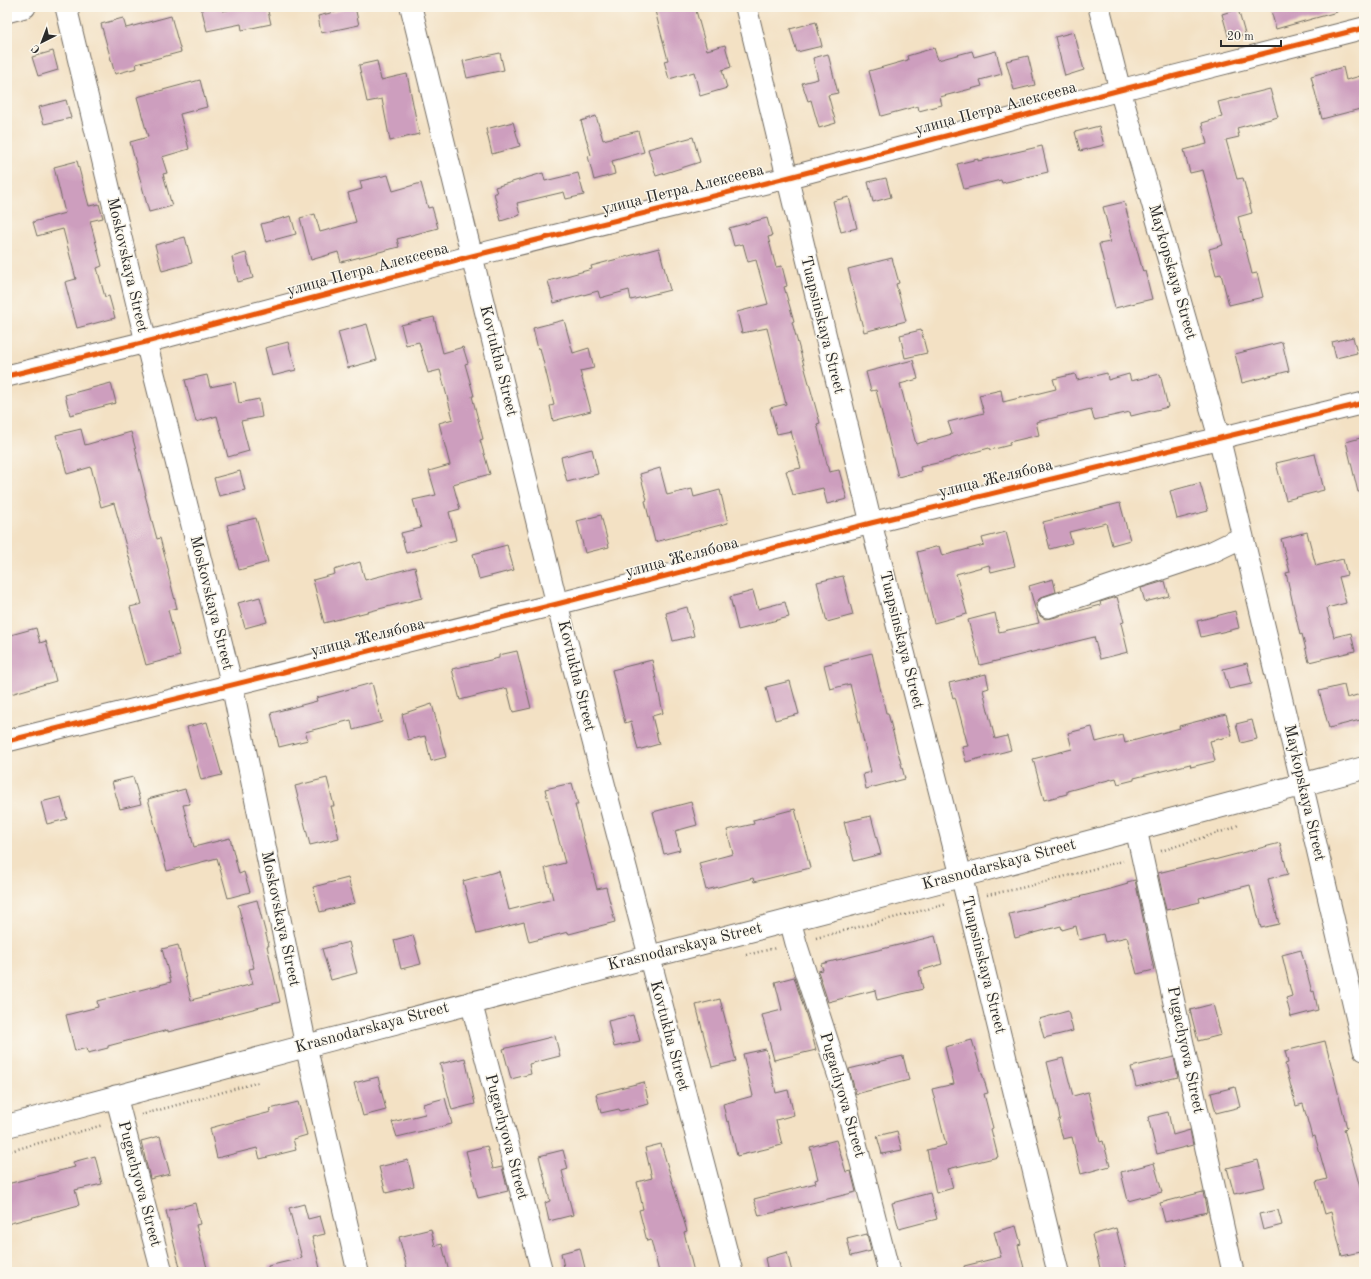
<svg xmlns="http://www.w3.org/2000/svg" width="1371" height="1279" font-family="'Old Standard TT',serif">
<rect width="100%" height="100%" fill="#fbf7ec"/>
<filter id="ink" filterUnits="userSpaceOnUse"><feTurbulence type="fractalNoise" baseFrequency=".025" numOctaves="2"/><feDisplacementMap in="SourceGraphic" scale="8" xChannelSelector="R" yChannelSelector="G"/><feConvolveMatrix kernelMatrix="1 2 1 2 8 2 1 2 1" color-interpolation-filters="sRGB"/></filter>
<filter id="wash" filterUnits="userSpaceOnUse"><feTurbulence type="fractalNoise" baseFrequency=".012" numOctaves="4" result="noise"/><feDisplacementMap in="SourceGraphic" scale="16" xChannelSelector="R" yChannelSelector="G"/><feGaussianBlur stdDeviation="0.9" result="paint"/><feColorMatrix in="noise" values="0 0 0 0 0 0 0 0 0 0 0 0 0 0 0 0 0 1.4 0 .05"/><feComposite in="paint" operator="in"/></filter>
<g filter="url(#wash)">
<rect width="100%" height="100%" fill="#f3e1c4"/>
<g id="blocks">
<path fill="#cd9ebe" d="M201,7H222L223,11L241,7H267L271,24L242,30L241,24L207,31Z
M355,7L359,25L321,33L318,16Z
M654,7H695L707,50L725,45L731,67L722,70L727,88L700,96L694,72L669,79L664,61L668,60Z
M1270,7H1337V12L1276,29Z
M1238,9L1245,34L1229,39L1222,14Z
M171,16L181,52L136,64L137,68L115,74L101,24L123,18L126,28Z
M816,22L822,46L797,52L790,29Z
M1074,32L1084,70L1065,76L1055,37Z
M934,48L938,60L972,51L974,57L996,51L1002,74L980,80L982,86L940,97L942,105L919,111L918,106L881,116L869,71L908,60L907,56Z
M53,51L58,70L38,76L32,57Z
M500,53L504,70L467,78L463,61Z
M828,54L838,93L828,95L836,123L819,128L811,100L808,101L802,83L818,79L813,58Z
M1028,56L1035,85L1014,90L1006,61Z
M377,61L381,80L407,74L419,134L390,141L382,99L367,102L359,65Z
M1343,67L1346,80L1364,75V108L1322,119L1311,76Z
M200,80L207,107L180,114L189,149L162,157L167,173L163,174L172,206L149,212L130,142L148,137L137,97Z
M1270,89L1278,117L1237,128L1239,137L1226,140L1237,179L1243,178L1252,213L1238,217L1252,274L1257,273L1263,297L1229,305L1221,274L1216,275L1209,249L1223,245L1203,170L1190,173L1184,150L1207,144L1202,123L1222,117L1218,102Z
M66,100L71,118L44,124L39,107Z
M596,116L603,140L638,131L644,152L612,161L615,174L594,180L588,156L591,155L581,121Z
M513,122L520,146L492,154L486,129Z
M1099,126L1104,145L1080,151L1075,132Z
M693,137L700,162L656,176L648,149Z
M1042,146L1048,172L1002,183L1001,180L964,189L957,164L978,159V161Z
M77,161L89,206L99,204L103,218L90,221L102,266L97,268L105,297L109,296L115,318L77,328L65,282L76,279L63,229L37,236L33,222L65,213L54,167Z
M543,173L545,181L578,173L584,195L566,199L564,192L517,203L520,215L501,221L494,193H497L495,187Z
M388,175L393,191L421,183L428,208L432,207L438,228L397,239L399,247L379,252L341,262L338,252L311,260L300,218L315,214L320,232L356,222L348,193L362,189L360,181Z
M886,178L891,197L873,202L868,182Z
M849,197L857,228L841,232L833,201Z
M1124,202L1143,272L1145,271L1152,299L1115,308L1099,244L1110,242L1108,235L1110,234L1103,207Z
M291,216L296,234L266,242L261,224Z
M767,218L772,236L768,237L776,267L782,266L787,286L784,287L794,321L792,322L820,423L817,424L829,472L839,470L847,499L827,504L823,488L793,495L786,471L801,468L791,431L777,434L770,408L786,404L767,328L742,333L737,312L768,304L756,260L748,262L743,244L734,246L729,228Z
M185,237L192,263L162,271L155,245Z
M659,248L670,290L631,300L629,290L600,298L598,291L554,303L548,281L592,269L591,266Z
M246,253L253,278L238,282L232,257Z
M892,258L899,283L896,284L906,321L864,332L848,269Z
M434,317L443,353L463,347L468,363L465,364L474,396H472L483,439L480,440L490,474L453,484L460,509L449,512L456,540L406,553L401,533L421,528L413,500L436,495L429,471L450,465L439,423L453,419L440,370L428,373L419,342L406,345L401,325Z
M564,320L573,353L589,348L594,368L580,371L591,411L553,421L550,406L554,405L540,348L538,349L533,328Z
M367,324L377,360L348,368L338,332Z
M921,330L927,353L905,358L900,335Z
M1353,337L1357,353L1336,358L1332,342Z
M288,342L296,370L272,376L265,348Z
M1282,342L1289,371L1242,383L1235,354Z
M913,360L918,379L900,384L916,444L952,434L948,422L984,413L979,395L1001,390L1003,402L1056,389L1053,379L1075,374L1077,380L1107,373L1108,380L1129,374L1131,381L1160,374L1168,407L1131,416L1130,412L1094,420L1091,409L1036,422L1039,435L1009,442L1010,445L990,450L989,448L950,459V460L920,467L921,471L898,477L876,390L871,391L866,372Z
M207,375L210,387L235,382L239,403L259,399L262,417L241,421L249,451L228,457L217,416L196,422L185,380Z
M111,383L116,403L70,415L65,395Z
M81,429L85,445L131,432L137,454L136,455L146,495H145L157,539L160,538L169,572L168,573L177,608L168,610L180,656L146,665L130,607L142,604L114,503L101,507L91,467L67,474L61,450H60L56,435Z
M1364,437V491L1358,492L1346,442Z
M592,449L598,474L567,482L561,457Z
M1315,454L1324,490L1286,500L1276,463Z
M660,468L667,495L692,489L694,497L720,490L728,523L655,542L645,501L647,500L640,474Z
M240,471L245,490L219,496L214,478Z
M1200,483L1208,511L1177,519L1170,491Z
M1120,503L1130,540L1112,545L1106,523L1069,532L1072,543L1050,549L1043,522Z
M601,515L609,547L585,553L577,521Z
M256,518L268,562L239,570L227,525Z
M1006,532L1015,566L991,572L989,565L956,574L967,614L934,623L917,552L939,546L942,556L984,545L982,538Z
M1307,532L1316,566L1343,559L1347,575L1339,577L1346,603L1327,608L1334,637L1351,633L1355,651L1309,662L1302,634L1300,635L1286,573L1290,572L1281,539Z
M507,545L514,570L479,579L473,554Z
M360,562L365,580L415,567L422,598L324,623L313,580L335,574L334,570Z
M843,576L853,615L827,622L817,582Z
M1053,579L1056,592L1044,596L1039,599L1036,604L1037,610L1040,616L1045,619L1052,618L1101,605L1100,602L1117,597L1124,622L1121,623L1128,652L1100,659L1094,637L980,665L968,620L995,613L999,632L1039,623L1029,586Z
M1165,581L1169,596L1145,602L1141,588Z
M753,591L758,609L785,602L789,617L738,630L730,597Z
M260,597L267,622L245,628L238,603Z
M687,607L694,636L673,641L666,613Z
M1235,611L1239,628L1201,637L1197,621Z
M36,628L40,643L46,641L56,681L7,695V636Z
M517,651L531,708L513,712L507,688L460,700L452,669L499,658V655Z
M872,653L886,713H888L905,779L866,789L863,774L871,772L850,684L830,689L824,665Z
M652,660L663,713L652,716L659,744L638,750L631,721L625,723L612,670Z
M1247,663L1252,684L1229,689L1223,669Z
M986,674L989,688L983,690L995,739L1007,736L1011,750L966,762L962,747L968,746L955,697L953,698L949,683Z
M790,681L799,714L775,720L766,687Z
M372,683L382,722L353,730L351,720L305,732L308,740L279,747L271,713L317,701L316,698Z
M1344,685L1347,698L1364,693V719L1329,728L1319,691Z
M432,704L446,757L431,761L425,736L408,740L402,714Z
M1226,714L1232,736L1210,741L1215,761L1191,767L1190,764L1134,778V780L1118,784L1116,778L1067,791V794L1044,800L1033,759L1072,749L1068,733L1092,727L1096,742L1123,735L1125,743L1180,728L1179,726Z
M1252,720L1257,739L1241,743L1236,724Z
M207,722L222,775L201,780L187,727Z
M133,777L141,804L120,809L112,782Z
M327,778L334,806H331L339,838L310,845L295,786Z
M572,783L578,805H575L597,889L606,887L615,922L569,934L568,932L529,942L524,922L477,934L463,881L499,871L509,910L553,899L545,868L565,863L545,789Z
M185,789L190,804L183,805L194,847L230,838L239,874L244,872L250,892L228,898L217,858L167,871L148,799Z
M61,797L67,819L47,824L41,802Z
M691,802L697,825L675,831L680,850L664,854L653,812Z
M795,809L810,868L754,882L753,878L706,890L699,863L733,854L727,830L754,824L753,820Z
M871,816L881,854L854,861L844,822Z
M1280,843L1288,874L1268,879L1279,924L1261,928L1250,885L1199,898L1200,902L1166,910L1158,873L1214,859V860Z
M348,878L355,903L320,912L313,887Z
M1135,880L1154,970L1137,974L1127,937L1105,942L1103,934L1079,940L1076,926L1062,930L1061,926L1015,938L1009,914L1107,890L1128,884L1127,882Z
M257,900L269,946H267L280,1002L222,1017V1018L168,1032V1030L108,1046V1048L88,1053L87,1048L75,1051L66,1015L98,1007L97,1001L171,982L162,949L178,945L191,1000L253,984L249,969L254,968L238,905Z
M413,935L421,964L401,969L394,940Z
M935,936L942,964L919,971L923,989L877,1000L875,990L828,1002L818,971L823,970L821,964Z
M349,942L357,973L331,980L322,949Z
M1301,950L1312,992L1314,991L1318,1010L1291,1017L1286,998L1292,996L1282,955Z
M794,977L810,1027L816,1050L774,1060L762,1015L782,1010L775,982Z
M720,999L736,1061L712,1067L696,1005Z
M1213,1004L1221,1035L1198,1041L1190,1010Z
M1068,1011L1073,1031L1044,1038L1039,1019Z
M633,1015L640,1041L614,1047L608,1021Z
M555,1036L560,1056L529,1064L531,1074L511,1079L503,1049Z
M972,1040L988,1093L984,1094L993,1128L991,1129L998,1157L948,1169L953,1188L936,1193L927,1150L946,1145L932,1089L954,1084L945,1047Z
M1325,1041L1347,1128L1344,1129L1364,1202V1251L1342,1256L1331,1212L1325,1214L1316,1182L1327,1179L1315,1136L1312,1137L1303,1104L1296,1106L1285,1064L1288,1063L1285,1051Z
M766,1049L776,1093L788,1090L794,1115L776,1120L782,1145L737,1156L729,1121L727,1122L723,1104L753,1096L743,1054Z
M903,1056L909,1080L856,1094L849,1069Z
M1174,1057L1178,1077L1136,1087L1131,1067Z
M465,1058L475,1104L452,1110L440,1064Z
M1063,1058L1073,1096L1088,1092L1100,1142L1103,1141L1110,1166L1081,1174L1072,1137L1063,1139L1058,1120L1060,1119L1056,1100L1047,1062Z
M378,1077L386,1110L363,1116L354,1083Z
M644,1082L649,1104L620,1111L619,1109L601,1113L596,1094Z
M1235,1087L1240,1107L1216,1113L1211,1093Z
M445,1098L452,1124L397,1137L392,1122L425,1114L423,1104Z
M298,1102L307,1135L293,1139L296,1150L260,1159L257,1148L217,1158L210,1128L271,1112L270,1109Z
M1168,1112L1173,1135L1190,1130L1193,1145L1157,1154L1148,1117Z
M897,1131L902,1150L882,1154L877,1136Z
M160,1136L170,1174L150,1179L141,1141Z
M836,1140L846,1172L851,1171L856,1192L759,1216L754,1199L816,1183L815,1180L818,1179L810,1147Z
M661,1144L687,1231L684,1232L694,1272H659L651,1240L647,1241L639,1210L643,1209L637,1182L652,1178L645,1148Z
M487,1146L493,1169L502,1167L508,1191L478,1198L466,1151Z
M563,1150L568,1169L562,1171L573,1215L549,1221L545,1203L550,1201L539,1156Z
M95,1156L102,1184L75,1190L79,1205L7,1224V1184L75,1167L73,1162Z
M408,1160L414,1186L386,1193L379,1167Z
M1258,1160L1265,1187L1234,1194L1227,1168Z
M1154,1163L1162,1192L1128,1201L1121,1172Z
M1203,1192L1207,1212L1165,1222L1160,1203Z
M930,1193L937,1219L899,1229L892,1203Z
M195,1203L200,1224L196,1225L207,1268L190,1272H181L166,1211Z
M304,1204L308,1219L320,1216L325,1234L312,1237L321,1272H269L268,1266L302,1258L289,1208Z
M1278,1210L1282,1225L1263,1230L1259,1214Z
M1016,1226L1021,1244L1018,1245L1025,1272H965L964,1266L1001,1257L994,1232Z
M1116,1228L1127,1272H1101L1092,1235Z
M431,1229L435,1246L442,1244L449,1272H408L399,1237Z
M867,1234L871,1251L851,1256L847,1239Z
M580,1248L586,1272H565L561,1253Z
M787,1252L792,1272H768L765,1258Z"/>
</g>
</g>
<g filter="url(#ink)">
<use href="#blocks" fill-opacity="0" stroke="#716b61" stroke-width="1"/>
<g fill="none" stroke-linecap="round" stroke-linejoin="round">
<g stroke="#716b61" stroke-width="23">
<path id="minor" d="M66,7L146,342L232,685L306,1046L358,1272
M411,7L557,604L732,1272
M746,7L871,523L967,899L1058,1272
M1099,7L1120,90L1219,437L1302,784L1364,1050
M7,12L25,7
M7,376L146,342L472,256L786,178L1120,90L1364,28
M1048,607L1212,552L1243,537
M7,741L557,604L871,523L1364,403
M1136,829L1233,1272
M790,920L796,943L839,1077L889,1272
M471,1002L542,1272
M116,1096L162,1272"/>
</g>
<g stroke="#716b61" stroke-width="24">
<path id="secondary" d="M7,1126L306,1046L961,876L1364,768"/>
</g>
<path stroke="#716b61" stroke-width="2.5" stroke-dasharray="1 3" stroke-linecap="butt" d="M1161,851L1233,828L1238,825
M987,895L1021,888L1123,861
M816,938L947,904
M746,955L776,948
M141,1115L259,1082
M7,1152L103,1125"/>
<use href="#minor" stroke="#fff" stroke-width="21"/>
<use href="#secondary" stroke="#fff" stroke-width="22"/>
<g stroke="#fbf7ec" stroke-width="8">
<path id="cycleway" d="M7,376L146,342L472,256L786,178L1120,90L1364,28
M7,741L557,604L871,523L1364,403"/>
</g>
<use href="#cycleway" stroke="#e8590c" stroke-width="5"/>
</g>
</g>
<g text-anchor="middle" dominant-baseline="central" stroke-width="3" stroke-linejoin="round" paint-order="stroke">
<g font-size="16" fill="#2b2b2b" stroke="#fbf7ec">
<text transform="translate(996 109) rotate(-15)">улица Петра Алексеева</text>
<text transform="translate(683 190) rotate(-14)">улица Петра Алексеева</text>
<text transform="translate(127 265) rotate(77)">Moskovskaya Street</text>
<text transform="translate(368 270) rotate(-15)">улица Петра Алексеева</text>
<text transform="translate(1172 272) rotate(74)">Maykopskaya Street</text>
<text transform="translate(822 325) rotate(76)">Tuapsinskaya Street</text>
<text transform="translate(498 361) rotate(76)">Kovtukha Street</text>
<text transform="translate(996 479) rotate(-14)">улица Желябова</text>
<text transform="translate(682 558) rotate(-15)">улица Желябова</text>
<text transform="translate(211 603) rotate(76)">Moskovskaya Street</text>
<text transform="translate(368 638) rotate(-14)">улица Желябова</text>
<text transform="translate(901 640) rotate(76)">Tuapsinskaya Street</text>
<text transform="translate(576 676) rotate(76)">Kovtukha Street</text>
<text transform="translate(1304 793) rotate(77)">Maykopskaya Street</text>
<text transform="translate(999 865) rotate(-15)">Krasnodarskaya Street</text>
<text transform="translate(280 919) rotate(78)">Moskovskaya Street</text>
<text transform="translate(685 947) rotate(-14)">Krasnodarskaya Street</text>
<text transform="translate(983 965) rotate(76)">Tuapsinskaya Street</text>
<text transform="translate(372 1028) rotate(-15)">Krasnodarskaya Street</text>
<text transform="translate(669 1036) rotate(75)">Kovtukha Street</text>
<text transform="translate(1185 1050) rotate(78)">Pugachyova Street</text>
<text transform="translate(842 1095) rotate(74)">Pugachyova Street</text>
<text transform="translate(506 1137) rotate(75)">Pugachyova Street</text>
<text transform="translate(139 1184) rotate(75)">Pugachyova Street</text>
</g>
</g>
<rect width="1371" height="1279" fill="none" stroke="#fbf7ec" stroke-width="24"/>
<g transform="translate(42 42) rotate(222)" stroke="#fbf7ec" stroke-width="3" paint-order="stroke">
<path d="M0-3L7 15L0 10L-7 15Z" fill="#2b2b2b"/>
<text y="-6" font-size="11" font-weight="bold" text-anchor="middle" fill="#2b2b2b">С</text>
</g>
<path d="M1221 40v6h60v-6" fill="none" stroke="#2b2b2b" stroke-width="2"/>
<text x="1227" y="40" font-size="12" fill="#2b2b2b" stroke="#fbf7ec" stroke-width="3" paint-order="stroke">20 m</text>
</svg>
